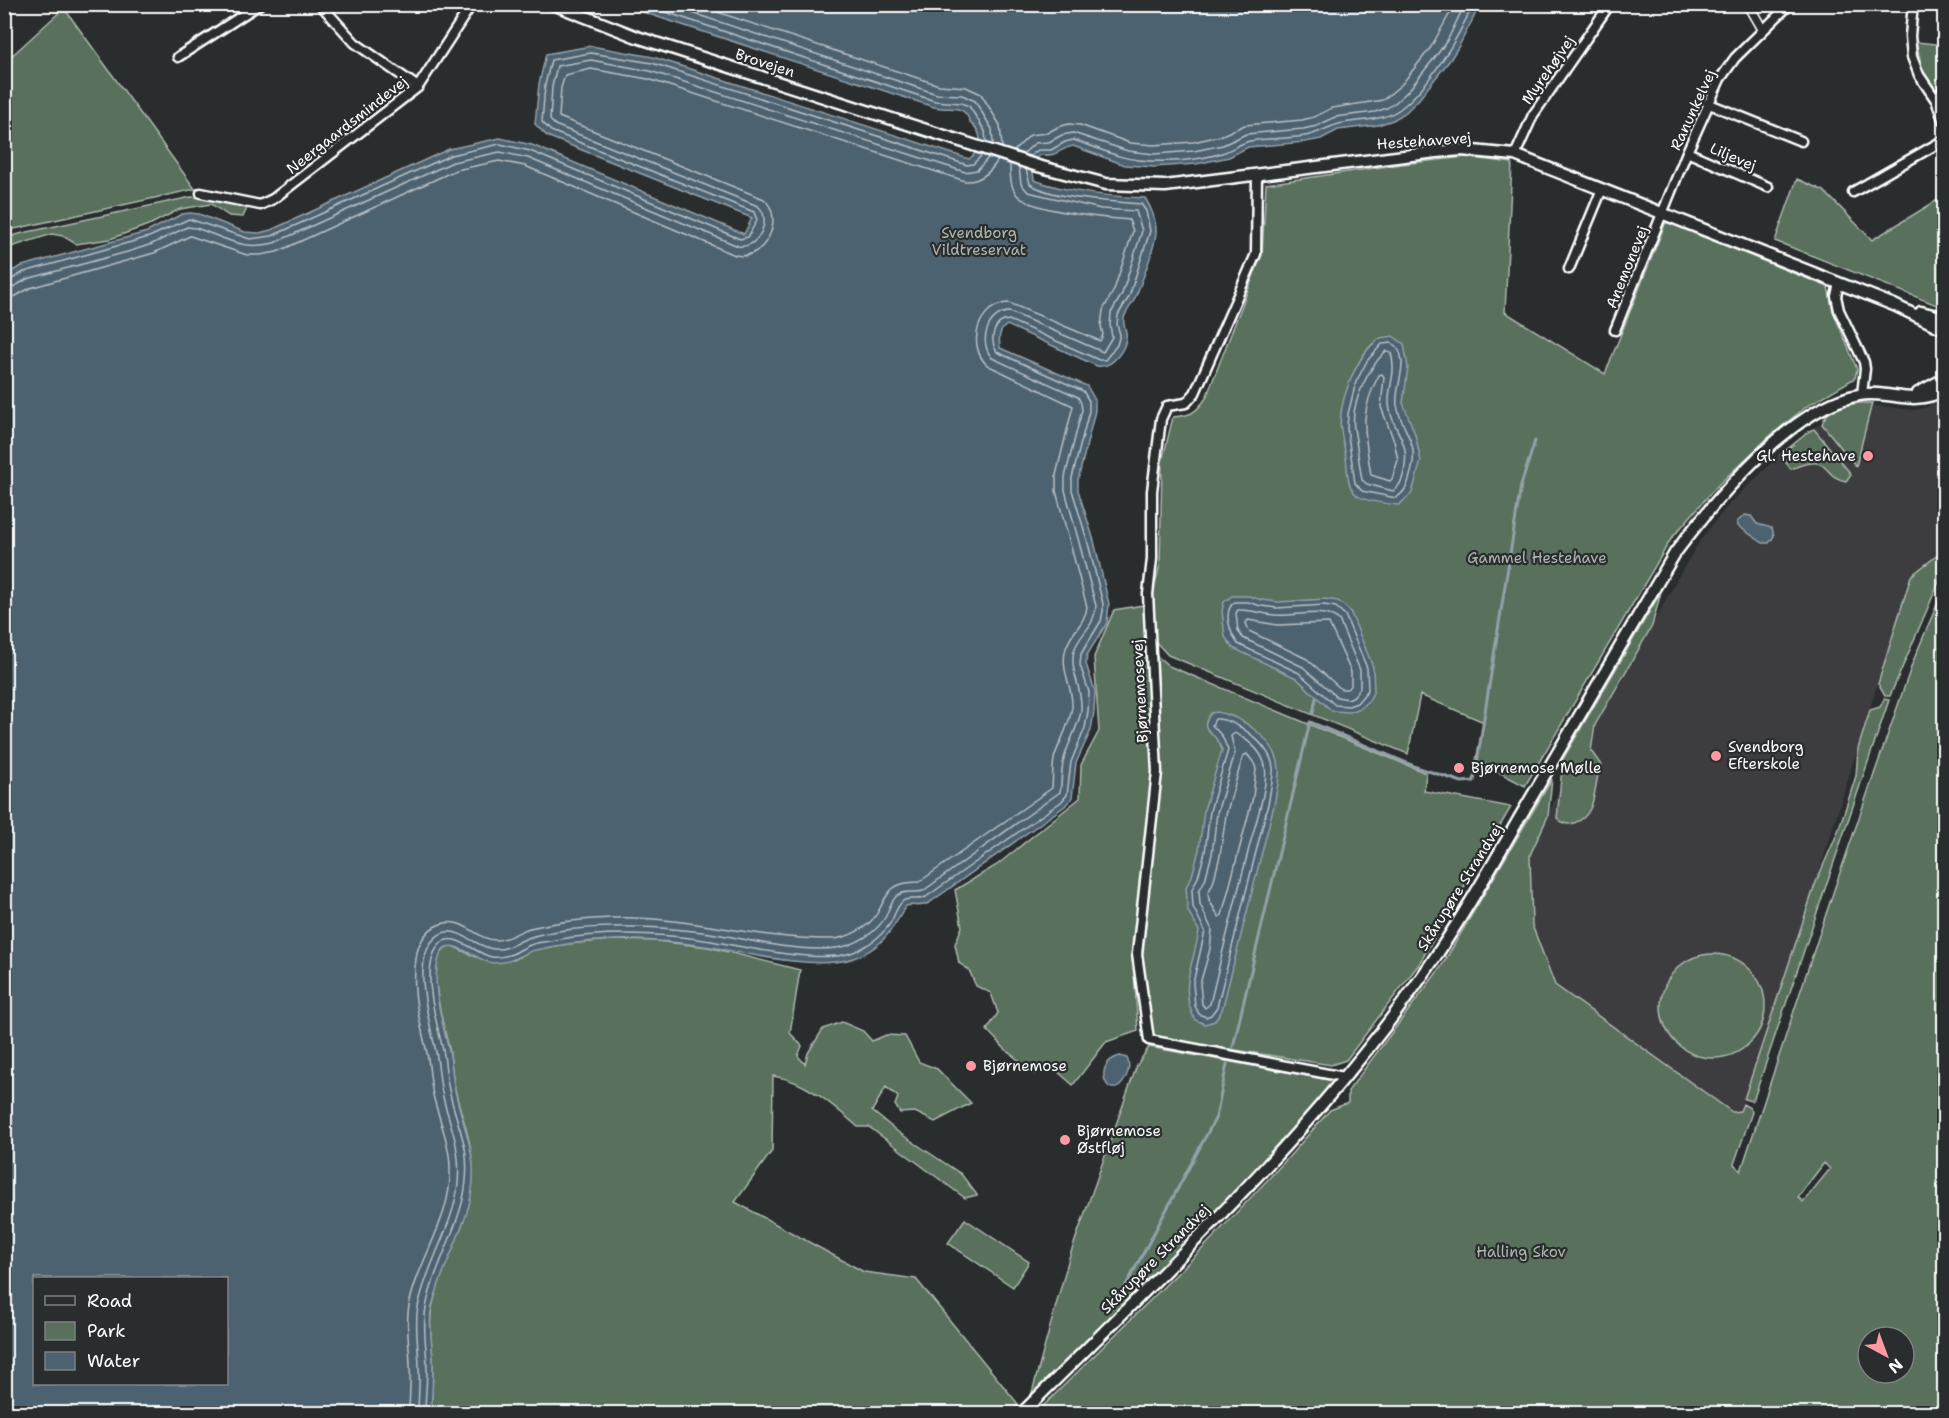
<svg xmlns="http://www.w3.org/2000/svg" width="1949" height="1418" font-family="'Shantell Sans',sans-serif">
<rect width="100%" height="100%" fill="#2a2d2e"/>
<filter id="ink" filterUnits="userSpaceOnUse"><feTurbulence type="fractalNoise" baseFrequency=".0167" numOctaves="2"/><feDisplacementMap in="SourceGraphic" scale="12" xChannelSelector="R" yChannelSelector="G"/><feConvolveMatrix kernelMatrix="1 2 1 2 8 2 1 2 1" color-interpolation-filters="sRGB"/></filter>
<g filter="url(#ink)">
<path fill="#3e3c41" d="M1944,398V550L1911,576L1816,882L1740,1111L1732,1112L1555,985L1532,925L1530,855L1571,764L1652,626L1676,581L1701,539L1730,503L1780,455L1811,430L1844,408L1868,405L1914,410L1925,408Z"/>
<path fill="#58705c" stroke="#acb8ae" stroke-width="1.5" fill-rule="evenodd" d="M64,8L195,189L5,231V62Z
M1916,42L1944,45V114L1924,76Z
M1466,157L1512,163L1505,312L1605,374L1666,222L1828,287L1833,311L1857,369L1855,378L1807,406L1771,435L1716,487L1671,539L1525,786L1476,760L1484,722L1420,695L1408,754L1168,655L1154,640L1153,592L1160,565L1162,462L1173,417C1190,416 1196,413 1206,398L1262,254L1266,184L1402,164Z
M1797,179L1824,191L1872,240L1944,196V308L1775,241Z
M191,197L210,198L248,206L243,217L229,216L211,204L180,209L151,224L110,239L76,244L63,236L52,234L5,249V238L23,233Z
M1861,403H1872L1856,466L1822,424C1827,407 1845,405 1861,403Z
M1814,429L1851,474L1846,481C1820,477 1833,451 1791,469L1780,455L1811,430Z
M1944,550V570L1890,696H1885L1878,684L1911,576Z
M1944,588V1413H1036L1204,1247L1287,1159L1330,1110L1348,1103V1091L1441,967L1552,779L1548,816L1530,855L1532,925L1555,985L1732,1112L1740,1111L1743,1104L1750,1108L1752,1112L1734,1164L1741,1171L1834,890L1914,659ZM1824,1163L1830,1169L1803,1202L1798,1197ZM1868,1337H1904V1373H1868Z
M1661,592L1652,626L1595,725L1591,751L1601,765C1593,784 1598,816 1574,823C1567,826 1562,823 1557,818L1563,759Z
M1144,605L1153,771L1133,954L1138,1031L1106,1042L1073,1085L1049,1064L1035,1074L1005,1049L987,1030L998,1013L991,993L976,986L969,970L959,963L955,944L962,927L955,890L997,865L1080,798L1081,765L1099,731L1094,657L1114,610Z
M1157,656L1169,666L1426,773L1424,791L1511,807L1419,964L1346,1060L1331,1065L1152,1037L1141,954L1161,773Z
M1884,699L1889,700L1754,1098L1751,1101L1744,1099L1816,882L1837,834L1848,801L1856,776L1858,749L1870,710L1880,707Z
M612,940L655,941L708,947L800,970L790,1033L802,1046L798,1056L805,1064L808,1053L823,1029L842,1022L863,1031L872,1041L886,1035L905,1036L919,1062L937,1069L971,1103L935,1122L915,1112L900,1113L895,1105L898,1097L886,1087L872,1111L898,1132L961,1174L977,1195L965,1198L869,1127H858C834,1106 805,1080 773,1076L772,1151L735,1202L864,1272L916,1279L1018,1404L1009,1414L431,1413C432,1395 433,1377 433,1359C432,1343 428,1324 432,1308C444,1250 482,1211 470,1146C467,1128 460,1111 456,1093C452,1079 452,1063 449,1048C444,1027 422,956 450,945L476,957L514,960L532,950L568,944Z
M1661 1006a52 52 0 1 1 104 0a52 52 0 1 1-104 0Z
M1149,1047L1336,1081C1241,1192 1135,1293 1031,1396L1069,1258L1137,1065Z
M965,1219L1029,1262L1013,1287L948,1243Z"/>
<path fill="#4d6270" stroke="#94a1a9" stroke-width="1.5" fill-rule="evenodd" d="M621,5H1480L1459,46L1450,60L1419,99L1405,113L1393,120L1378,125L1338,130L1321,139L1305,142L1248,147L1229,157L1196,164L1154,167L1125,165L1073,146C1058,149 1058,157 1040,155L1032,165L1034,180C1070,193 1107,196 1145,198C1151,207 1157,221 1156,233C1154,251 1142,281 1135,298C1132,305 1126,311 1124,318C1123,324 1125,327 1126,332C1128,347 1113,369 1097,366L1007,325C998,332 999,337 1000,348L1087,386L1095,400V411L1078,480V490L1094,541L1109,604L1107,623L1087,655L1086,664L1095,691L1094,712L1091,730L1076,763L1072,798L1065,806L929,903C917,909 914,903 906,906C892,931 880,950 851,959C815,970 749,954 711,947C679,942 645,939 613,940C588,941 561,944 536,950C520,953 514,963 494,963C479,964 448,931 440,955C430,982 442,1020 448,1047C452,1061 452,1076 455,1090C460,1116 471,1140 473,1166C476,1210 451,1247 438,1287C436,1295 432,1303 431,1311C429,1326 432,1344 433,1360C433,1378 432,1396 431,1413L5,1414L4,278L12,271L22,266L147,232L182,214L190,213L199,214L245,232L259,233L271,230L449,149L500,138L532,145L744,234L752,218L547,136L535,124L539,84L546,54L591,46L653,57L969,159C981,150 985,133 971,124C963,102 954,111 934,107ZM34,1278H226V1384H34Z
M1393,336L1404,344L1408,368L1403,403L1415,434L1421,461L1412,493L1399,505C1389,504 1367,502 1358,496C1346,488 1348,470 1346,458C1345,448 1342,440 1341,430C1336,406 1358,352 1379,339C1383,337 1389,337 1393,336Z
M1745,515L1751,516L1757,524L1772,528L1774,536L1769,543H1763L1738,526L1737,522Z
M1232,596H1249L1262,600L1278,602L1325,599L1338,601L1350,611L1373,667L1374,691L1369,700L1361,708L1350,712L1332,711L1296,678L1233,648L1225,637L1222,611L1224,602Z
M1217,712C1242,716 1278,741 1279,769C1280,779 1276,791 1275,801L1222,1010L1215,1021L1205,1024L1195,1020C1178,987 1194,964 1199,931L1188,911L1186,887L1192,876L1199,850L1204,810L1222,750C1220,746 1220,742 1217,740C1209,728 1199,729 1211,713Z
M1120,1056L1127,1058C1130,1065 1129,1070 1126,1077C1111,1109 1088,1064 1120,1056Z"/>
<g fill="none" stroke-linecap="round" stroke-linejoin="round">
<path stroke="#b8c0c6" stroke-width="1.5" d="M641,4L935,101L961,103L969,106L985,131L986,142
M665,4L937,94L962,95L975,101L992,129L993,144
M693,4L939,85L966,87L981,94L1000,125L1002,147
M1014,151L1030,135L1047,133L1058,127L1069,124L1080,125L1130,143L1154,145L1193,142L1220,136L1245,125L1302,120L1314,117L1332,108L1383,100L1402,84L1431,47L1455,4
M1023,154L1035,143L1049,142L1062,135L1073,133L1128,151L1154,154L1194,151L1223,145L1246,134L1303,129L1317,126L1335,117L1375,112L1387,108L1396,102L1409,90L1439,52L1448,39L1465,4
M1030,156L1038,150H1051L1065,142L1073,140C1095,146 1115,158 1139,160C1165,163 1199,161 1225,152C1233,149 1241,143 1250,141C1268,138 1286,139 1305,136C1317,134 1327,127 1339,124C1360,119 1382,122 1400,109C1429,87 1459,37 1473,4
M4,282L9,281L24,272L149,237L189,219L250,239L272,236L451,155L500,144L530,151L740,239L748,237L757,220L754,212L551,131L542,122L545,85L551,60L591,53L652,63L967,165L973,164L982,155
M4,289L12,288L27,279L131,251L152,244L187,227L196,228C225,238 243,251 274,243L453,162L500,152L528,158L738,246C758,250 773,219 758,206L555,125L550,120L552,87L557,66L591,60L650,71L965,172L977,170L989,157
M4,298L16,296L30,288L154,253L190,236L247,255H260L277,252L456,170L499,161L525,166L735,255C764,262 786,219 764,199L559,117L561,88L565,75L591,69L648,79L965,181C980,182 990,173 998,160
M1392,343C1413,358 1394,385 1397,405C1402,434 1421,441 1410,476C1407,487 1405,492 1396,498L1362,491L1355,483L1347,429L1348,414L1356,382L1367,361L1382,344Z
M1386,351L1391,353C1397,375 1388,385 1389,404C1391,432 1413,439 1403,476C1401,483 1399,486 1393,491L1367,484L1362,480C1359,463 1357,445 1354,428C1350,404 1369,367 1386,351Z
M1382,374L1384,377L1381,407L1394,441L1398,460L1392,479L1390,481L1371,475C1365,434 1358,414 1379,375Z
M1235,602H1248L1261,606L1277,608L1324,605L1336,607L1345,615L1367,668L1368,690L1357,703L1349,706L1335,705L1299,673L1238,644C1230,633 1222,610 1235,602Z
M1238,610C1251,609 1262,614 1275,615C1294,617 1325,607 1339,620L1360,670V688L1354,696L1348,699L1337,697L1303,667L1243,638L1238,631L1236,613Z
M1248,620L1277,625L1329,623L1351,672V686L1347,689H1341L1307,659L1249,631L1246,623Z
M1215,719C1236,718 1270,745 1273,767C1274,777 1270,790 1269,800L1217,1007L1211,1015L1206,1017L1199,1014L1195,1006L1193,983L1205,931L1193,907L1192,889L1198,877L1205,852L1210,811L1228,750L1222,736L1212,725Z
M1235,733C1248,740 1262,751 1265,766C1269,786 1253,831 1248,852C1235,902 1222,953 1210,1004L1205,1008L1202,1004L1200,984L1210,949L1212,930L1200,904L1199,891L1205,880L1212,854L1217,813L1235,753L1231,736Z
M1247,754L1254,763L1256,769L1253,797L1222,915L1219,917L1209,900L1208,893L1213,883L1220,856L1226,815L1243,756Z
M409,1414C409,1398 411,1383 410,1367C410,1348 405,1325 409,1306C418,1259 452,1218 450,1169C450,1145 440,1122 434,1099C430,1084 430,1068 427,1053C419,1017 410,990 417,952C419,943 426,932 434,927C463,912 474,940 496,940C509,940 518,931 530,928C556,922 584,919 611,918C686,915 757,940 831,939C847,939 870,927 878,912C889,890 892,882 919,882L1052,788C1053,777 1052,765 1055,755C1061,739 1070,724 1072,707C1073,687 1061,672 1065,652C1068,634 1085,625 1087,607L1056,491V475L1073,406L987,365C966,345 978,304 1009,303L1100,341L1103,335L1101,326L1103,310L1114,290L1133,231L1129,220C1106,218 1032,212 1017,195C1010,187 1010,174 1010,164
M418,1414C418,1398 420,1383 419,1368C419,1348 414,1326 418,1307C429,1252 467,1211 457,1151C455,1133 447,1115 443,1097C439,1082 439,1067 436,1052C430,1023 411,963 434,939C453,918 475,949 495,949C508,950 516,942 528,938C549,930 590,927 613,927C645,926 678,929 710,933C748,939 797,953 836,948C854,946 877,933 886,916C889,909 891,900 898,895C907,889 914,894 923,891L1060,792C1062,781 1061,769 1064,759C1068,742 1078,728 1081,711C1083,688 1069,671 1074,651C1080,632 1094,629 1096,606L1065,490V477L1082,410L1081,403L1078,397L992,358C978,343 987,312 1010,312L1103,352L1112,337L1110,325L1111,313L1122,294L1142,231L1136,211L1101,209L1028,192L1021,184L1019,167
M425,1414C425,1398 427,1383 427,1368C427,1349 422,1326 426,1308C437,1251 475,1209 465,1148C461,1130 454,1112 450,1094C446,1080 446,1064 443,1050C437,1023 420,971 438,946C452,927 476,955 492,957C497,958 507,956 512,954C518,952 524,947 530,945C537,942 547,942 555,940C606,931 659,933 711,941C745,947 819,964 851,953C867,947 886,934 893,918C895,913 898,905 903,901C909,896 917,902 926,897L1061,802L1067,795L1071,762L1085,728L1088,711L1089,692L1080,665L1081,654L1101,621L1103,611V604L1088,543L1072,490V478L1089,411V401L1083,391L997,352C989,340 993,321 1009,320L1099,360H1105L1117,345L1120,334L1117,325L1118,315L1129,297L1150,231L1146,211L1141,204C1111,201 1056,200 1030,184L1026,169"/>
<path stroke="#94a1a9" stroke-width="3" d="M1313,713L1316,698
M1233,1047L1310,722L1416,767L1462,782L1474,781L1521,485L1535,441
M1123,1291L1216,1117L1227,1064"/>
<g stroke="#fff" stroke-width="13">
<path id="minor" d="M320,4L355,43L418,87
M1748,4L1763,30
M1913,4L1910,36L1912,57L1919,75L1936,100L1944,122
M178,57L260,4
M1936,100L1944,89
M1707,103L1801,141
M1687,152L1768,187
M1515,155L1533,115L1610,4
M1257,174L1256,254L1195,393L1186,403L1167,406L1161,419L1152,491V559L1148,594L1157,772L1137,954L1149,1040L1344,1077
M1853,192L1944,140
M201,193L260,205L273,199L418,87L472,4
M1569,269L1602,189
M1839,284L1836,296L1839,310L1864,362L1865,369L1862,394
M1615,330L1687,152L1720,79L1735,58L1790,4"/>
</g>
<g stroke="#fff" stroke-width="15">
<path id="tertiary" d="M553,4L637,37L1038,166L1106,184L1165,186L1436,152L1462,150L1515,155L1894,305L1944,329
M1921,312L1944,318
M1918,393L1944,379
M1021,1414C1161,1274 1309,1138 1423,975C1458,925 1489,871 1520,817C1572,730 1623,641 1675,553C1715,500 1791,407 1859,395C1891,389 1910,408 1944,390"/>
</g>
<use href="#minor" stroke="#2a2d2e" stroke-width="8"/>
<use href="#tertiary" stroke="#2a2d2e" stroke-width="10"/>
</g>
</g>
<g fill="#ff9aa2" stroke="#2a2d2e" stroke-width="2">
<circle cx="1868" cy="456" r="6"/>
<circle cx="1716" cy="756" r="6"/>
<circle cx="1459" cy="768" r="6"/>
<circle cx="971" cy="1066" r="6"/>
<circle cx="1065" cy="1140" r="6"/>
</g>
<g text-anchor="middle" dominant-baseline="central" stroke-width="4.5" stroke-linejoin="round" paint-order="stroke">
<g font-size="15" fill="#fff" stroke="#2a2d2e">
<text transform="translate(765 63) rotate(18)">Brovejen</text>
<text transform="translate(1548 70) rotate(-55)">Myrehøjvej</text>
<text transform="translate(1693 110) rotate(-65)">Ranunkelvej</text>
<text transform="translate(347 125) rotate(-38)">Neergaardsmindevej</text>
<text transform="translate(1424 141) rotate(-4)">Hestehavevej</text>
<text transform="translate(1733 157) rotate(23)">Liljevej</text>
<text transform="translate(1627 267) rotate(-68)">Anemonevej</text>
<text transform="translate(1140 691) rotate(-93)">Bjørnemosevej</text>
<text transform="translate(1460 887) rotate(-58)">Skårupøre Strandvej</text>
<text transform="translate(1155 1259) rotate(-45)">Skårupøre Strandvej</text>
</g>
<g font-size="15" fill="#acb8ae" stroke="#2a2d2e">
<text x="979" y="233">Svendborg<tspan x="979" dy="17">Vildtreservat</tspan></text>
<text x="1537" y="558">Gammel Hestehave</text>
<text x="1521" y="1252">Halling Skov</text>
</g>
<g font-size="15" fill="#fff" stroke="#2a2d2e" text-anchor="start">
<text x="1856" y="456" text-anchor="end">Gl. Hestehave</text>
<text x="1728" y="747">Svendborg<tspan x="1728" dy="17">Efterskole</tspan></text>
<text x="1471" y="768">Bjørnemose Mølle</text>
<text x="983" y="1066">Bjørnemose</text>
<text x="1077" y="1131">Bjørnemose<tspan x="1077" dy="17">Østfløj</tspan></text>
</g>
</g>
<rect width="1949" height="1418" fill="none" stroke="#2a2d2e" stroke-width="24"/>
<rect x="12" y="12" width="1925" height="1394" fill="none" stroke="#fff" stroke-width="2" filter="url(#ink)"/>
<rect x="33" y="1277" width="195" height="108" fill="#2a2d2e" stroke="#7f8182" stroke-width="1.5"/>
<rect x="45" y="1296" width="30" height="9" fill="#2a2d2e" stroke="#7f8182" stroke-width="1.5"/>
<text x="87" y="1307" font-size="18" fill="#ffffff">Road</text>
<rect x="45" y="1322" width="30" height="18" fill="#58705c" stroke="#7f8182" stroke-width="1.5"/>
<text x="87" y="1337" font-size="18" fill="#ffffff">Park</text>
<rect x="45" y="1352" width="30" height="18" fill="#4d6270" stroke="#7f8182" stroke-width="1.5"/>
<text x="87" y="1367" font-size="18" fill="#ffffff">Water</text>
<g transform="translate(1886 1355) rotate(139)"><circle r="28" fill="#2a2d2e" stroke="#7f8182" stroke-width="1.5"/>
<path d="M0-4.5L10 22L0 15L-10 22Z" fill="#ff9aa2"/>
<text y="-9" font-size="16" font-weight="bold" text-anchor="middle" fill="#ffffff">N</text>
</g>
</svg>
